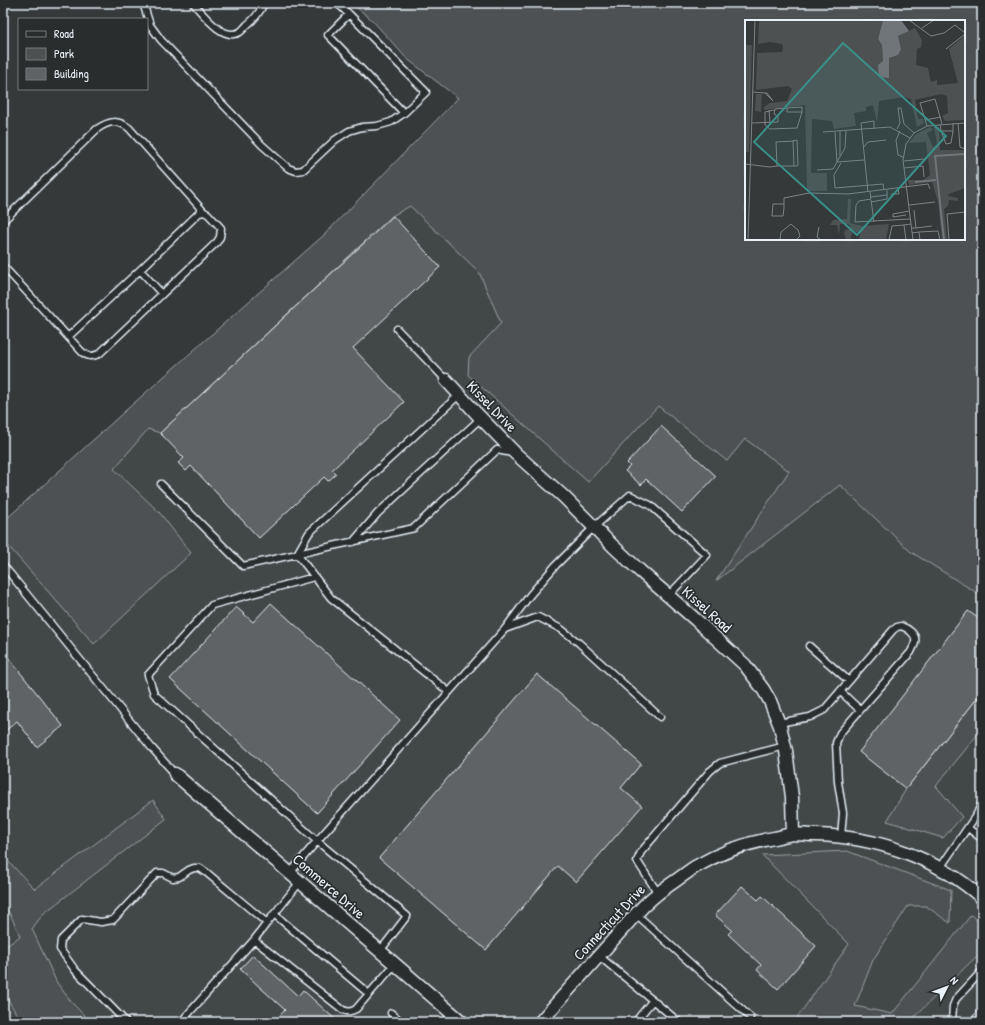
<svg xmlns="http://www.w3.org/2000/svg" width="985" height="1025" font-family="'Patrick Hand',sans-serif">
<rect width="100%" height="100%" fill="#35393a"/>
<filter id="ink" filterUnits="userSpaceOnUse"><feTurbulence type="fractalNoise" baseFrequency=".025" numOctaves="2"/><feDisplacementMap in="SourceGraphic" scale="8" xChannelSelector="R" yChannelSelector="G"/><feConvolveMatrix kernelMatrix="1 2 1 2 8 2 1 2 1" color-interpolation-filters="sRGB"/></filter>
<g filter="url(#ink)">
<path fill="#424647" d="M460,121L982,549V1022H3V524Z"/>
<path fill="#4d5152" stroke="#9aa1a5" fill-rule="evenodd" d="M351,3H982V359L975,367L982,377V596L911,552L840,485L716,581L789,471L745,439L727,461L658,406L588,482L468,375L469,357L501,323L479,272L410,206L392,216L160,433L148,429L114,469L159,512L191,553L94,644L3,540V522L125,411L324,235L458,98L406,58L372,20ZM746,21H964V239H746Z
M982,692V729L936,786L962,817L943,838L887,821L906,789Z
M153,800L166,819L43,914L32,929L57,983L73,1004L91,1022H21L3,991V949L20,936L11,916L3,905V856L35,889Z
M847,851L951,890L950,923L926,906H908L873,960L855,1006L892,1014L971,915L982,925V951L909,1022H794L849,944L762,855Z"/>
<path fill="#5f6365" stroke="#e8f1f8" d="M393,216L440,267L353,348L404,402L332,470L336,474L328,481L324,477L259,538L191,466L186,471L178,463L184,458L160,433Z
M661,426L716,476L682,512L646,479L641,485L625,471L630,466L627,463Z
M271,603L400,720L317,813L170,679L236,607L253,622Z
M968,611L982,621V692L906,789L859,752Z
M3,651L63,726L37,747L17,721L3,733Z
M537,674L641,764L621,788L642,806L576,882L558,866L486,950L379,858Z
M742,886L758,900L762,896L816,946L778,989L757,970L761,965L728,934L732,930L715,915Z
M253,955L298,996L303,990L338,1022H274L285,1010L240,969Z
M982,1007V1022H967Z"/>
<g fill="none" stroke-linecap="round" stroke-linejoin="round">
<g stroke="#e8f1f8" stroke-width="9">
<path id="lane" d="M144,3V6L150,25L161,40L262,145L288,168L296,171L303,170L335,140L349,131L362,127L377,126L391,122L404,113
M193,3C203,14 223,42 240,32C243,30 245,27 247,25C255,19 260,12 264,3
M337,3L349,14L426,92L404,113L328,35L349,14
M3,221L97,129C109,121 117,119 129,128L204,212
M3,266L82,352C89,357 91,357 99,354L217,242L220,237L221,228L208,214L204,212L199,213L140,270L68,337
M140,270L162,294
M397,329L446,380
M161,484L243,566L414,528L497,450L512,453
M353,542L378,513L481,418
M3,565L151,747L175,774
M314,577L212,605L148,675L154,694L317,841L407,916L380,951
M505,629L538,617L561,629L579,643L638,697L660,717
M809,646L849,681
M840,691L860,710
M449,692L331,598L297,554L309,533L459,395
M779,723L810,717L824,710L893,630L897,627L901,626C907,628 917,634 915,642C915,645 912,649 911,652L840,733L836,743L838,782L843,813L841,837
M968,828L982,839
M940,868L977,814L982,802
M290,873L317,841L505,629L530,595L556,565L594,527L630,495L650,505L707,555L668,596
M658,893L637,861L641,852L710,771L720,763L785,746
M274,914L369,994
M636,914L750,1017
M254,940L343,1010C348,1012 351,1012 356,1009L395,964
M599,956L679,1022
M391,1013L402,1022
M126,1022L75,970L60,949L61,940L82,919L101,922L113,920L157,873H163L173,878L179,877L189,870L194,868H200L207,873L267,923L300,882
M181,1022L254,940L267,923
M635,1022L653,1000
M952,1022L953,1006L956,999L981,972"/>
</g>
<g stroke="#e8f1f8" stroke-width="15">
<path id="street" d="M446,380L476,413L516,454L564,497L613,546L640,571L696,620L745,665L763,689L770,701L780,726L786,751L792,797L793,834
M175,774L462,1022
M540,1022L636,914C646,903 656,894 668,886C677,880 686,873 695,867C719,853 747,843 774,838C780,837 786,835 792,834C800,834 808,835 816,835C877,837 937,858 982,898"/>
</g>
<use href="#lane" stroke="#2a2d2e" stroke-width="6"/>
<use href="#street" stroke="#2a2d2e" stroke-width="12"/>
</g>
</g>
<g text-anchor="middle" dominant-baseline="central" stroke-width="3.5" stroke-linejoin="round" paint-order="stroke">
<g font-size="15" fill="#e8f1f8" stroke="#2a2d2e">
<text transform="translate(492 406) rotate(46)">Kissel Drive</text>
<text transform="translate(707 609) rotate(42)">Kissel Road</text>
<text transform="translate(329 886) rotate(41)">Commerce Drive</text>
<text transform="translate(609 922) rotate(-47)">Connecticut Drive</text>
</g>
</g>
<g transform="translate(745 20)">
<rect width="220" height="220" fill="#35393a"/>
<path d="M14,0H138L133,19L137,25L138,41L145,55L142,46L144,38L153,35V16L170,8L177,20L176,27L172,29L171,45L183,48L186,62L192,60V65L213,63L204,29L220,15V100L200,101L197,96L203,93L202,76L196,74L170,80L173,99H178L179,103L172,107L166,79L159,77L134,81L132,103L128,85L121,87V91L109,93L111,106L89,109L87,101L67,99L66,153H82V171H62L60,85L19,90V87L25,83L42,81L47,69L43,66L11,70L12,33L37,32L38,27L37,24L25,22L13,24ZM0,25H7L4,132H0ZM11,74H17L16,92L10,91ZM185,107L188,110L182,113L188,127L192,124L189,107H194L195,130H220V168L204,174L203,176L213,178V181L204,180L203,186L199,189L202,220H197L193,182L187,162L164,165L163,160H178L185,155L181,122L164,123L171,114ZM103,179H106L105,203L117,206L144,204L141,220H114L115,213L108,211L105,220H101L99,213L100,210L105,209V205L102,204H95L94,215L92,205H85L88,200L102,199Z" fill="#4d5152"/>
<path d="M138,0H156L164,11L153,16L156,29L153,35L144,38V58L134,57L133,45L138,41L137,25L133,19Z" fill="#707579"/>
<path fill="none" stroke="#707579" stroke-width="2" d="M170,162L191,160M199,220L190,136L220,134"/>
<path fill="none" stroke="#7d8386" stroke-width="1" d="M164,0L186,16L199,13L210,5L220,13M177,8L189,0M201,29L220,14M8,72L20,73H22L28,81L20,73M24,90L25,103M29,90L20,92V105L25,109L52,108L57,92M180,100L196,97M7,103L33,102V96L29,94L30,89L42,88L57,87V92H42V88M213,103L215,127L220,129M195,104L196,111H208V103M182,106L175,83L190,79L197,104M152,109L155,103L153,88H156L159,104L169,113M95,111V136M155,111L151,120L153,135L158,137M196,111L201,124L206,123L208,111M78,112L145,107L165,118M90,112L92,142L119,140M118,128L123,122L141,120M159,141L179,139M96,143L89,155L90,168L138,164L139,170M0,144L25,147L32,146H52L53,145L52,120L48,121L49,146M32,146L31,122L49,121M159,148L178,146L179,157M72,150L88,149L100,128L101,111M123,172L116,103L129,101V109M125,172L126,179L114,181L111,185L110,202L165,199M146,174H154L153,168M126,177L142,175M126,180L129,202M126,182L142,179V170M39,184H28L27,196H38L39,188V178L64,173L103,174L183,164L185,169M164,185L190,182M161,195L148,197V194L164,191M74,207L72,217L76,220M166,208H171L169,190M171,208L187,206M174,212L193,211L195,220M167,213L174,212L175,220M3,220L10,0M35,220L36,212L46,204L53,210L55,216L51,220M144,220L147,206L159,205M161,220L159,205L166,204M168,220L158,140L161,124L169,113L182,106L220,103M204,220L202,194L220,192"/>
<path fill="#3a8f8a" fill-opacity="0.15" stroke="#3a8f8a" stroke-width="2" d="M98,23L201,116L112,215L9,122Z"/>
<rect width="220" height="220" fill="none" stroke="#e8f1f8" stroke-width="2"/>
</g>
<rect width="985" height="1025" fill="none" stroke="#2a2d2e" stroke-width="16"/>
<rect x="8" y="8" width="969" height="1009" fill="none" stroke="#e8f1f8" stroke-width="1.5" filter="url(#ink)"/>
<rect x="18" y="18" width="130" height="72" fill="#2a2d2e" stroke="#767b7f"/>
<rect x="26" y="31" width="20" height="6" fill="#2a2d2e" stroke="#767b7f"/>
<text x="54" y="38" font-size="12" fill="#e8f1f8">Road</text>
<rect x="26" y="48" width="20" height="12" fill="#4d5152" stroke="#767b7f"/>
<text x="54" y="58" font-size="12" fill="#e8f1f8">Park</text>
<rect x="26" y="68" width="20" height="12" fill="#5f6365" stroke="#767b7f"/>
<text x="54" y="78" font-size="12" fill="#e8f1f8">Building</text>
<g transform="translate(947 987) rotate(48)" stroke="#2a2d2e" stroke-width="3" paint-order="stroke">
<path d="M0-3L7 15L0 10L-7 15Z" fill="#e8f1f8"/>
<text y="-6" font-size="11" font-weight="bold" text-anchor="middle" fill="#e8f1f8">N</text>
</g>
</svg>
